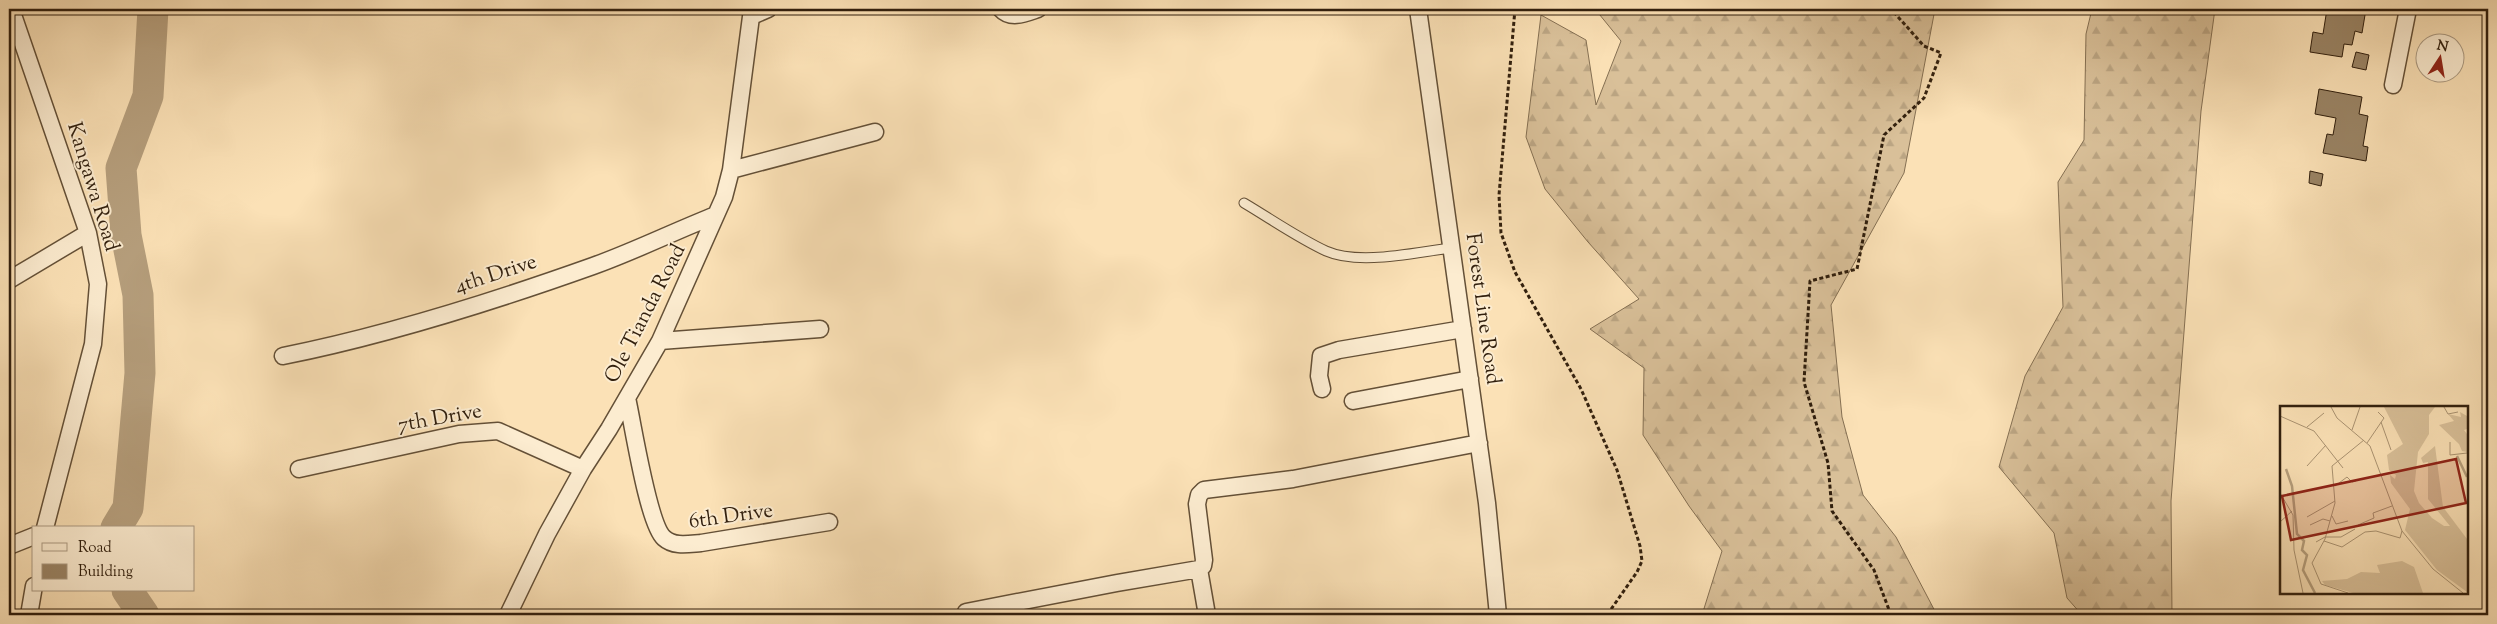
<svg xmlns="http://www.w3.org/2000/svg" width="2497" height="624" font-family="'Sorts Mill Goudy',serif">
<defs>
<pattern id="forest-firs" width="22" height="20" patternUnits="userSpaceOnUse" patternTransform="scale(1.25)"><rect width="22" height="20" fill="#d9c099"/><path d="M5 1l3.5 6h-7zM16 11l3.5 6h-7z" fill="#bba583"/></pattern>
</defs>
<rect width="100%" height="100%" fill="#fbe1b6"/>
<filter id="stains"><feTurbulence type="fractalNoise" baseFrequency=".004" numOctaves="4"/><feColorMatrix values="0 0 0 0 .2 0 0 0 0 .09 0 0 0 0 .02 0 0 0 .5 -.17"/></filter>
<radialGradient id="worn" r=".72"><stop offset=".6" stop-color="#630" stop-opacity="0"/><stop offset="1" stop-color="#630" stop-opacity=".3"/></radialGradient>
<path fill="url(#forest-firs)" stroke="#857053" d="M1595,9H1935L1904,173L1831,305L1842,417L1863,495L1896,537L1937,615H1702L1722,551L1689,506L1643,435L1644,368L1590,329L1639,299L1588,242L1545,189L1526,137L1541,15L1586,40L1596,105L1621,41Z
M2092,9H2215L2201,111L2171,501L2172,615H2082L2067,598L2054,533L1999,467L2025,376L2063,307L2058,182L2084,140L2086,34Z"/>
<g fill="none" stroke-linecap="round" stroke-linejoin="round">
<path stroke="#b69f7d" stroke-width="31" d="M116,528L128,508L140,373L138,295L126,235L121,168L148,96L153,9
M127,590L144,615"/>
</g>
<path fill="#9a8465" stroke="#311f0d" d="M2327,9H2366L2362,33L2355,31L2352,45L2344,44L2342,57L2310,52L2313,32L2323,34Z
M2356,52L2369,55L2366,70L2352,67Z
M2319,89L2362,97L2359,114L2368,116L2363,146L2368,147L2366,161L2323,153L2327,134L2333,135L2336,118L2315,114Z
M2310,171L2323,174L2321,186L2309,183Z"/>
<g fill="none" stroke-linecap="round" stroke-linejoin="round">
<g stroke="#645037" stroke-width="11">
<path id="lane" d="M1244,203C1271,219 1298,238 1326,251C1360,266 1416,252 1452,248"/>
</g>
<g stroke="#645037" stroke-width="19">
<path id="street" d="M11,9L88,233L98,284L93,344L45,528
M1001,9C1011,20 1026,13 1038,9
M1418,9L1487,503L1498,615
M752,16L768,9
M2393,85L2408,9
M731,170L875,132
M9,280L88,233
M660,341L820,329
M283,356C388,335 492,302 593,266C635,251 675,231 716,215
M1322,389L1319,376L1321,356L1339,350L1463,329
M627,398C633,424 648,524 664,538C674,547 688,544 701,543L829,522
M1353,401L1470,379
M299,469L459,434L498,431L583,469
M9,546L34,536
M1199,569L1207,615
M966,612L1117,583L1199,569L1203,566L1204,560L1197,504L1199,495L1204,490L1293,479L1479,443
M29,615L34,586
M508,615L547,534L583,469L609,429L660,341L724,197L731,170L752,9"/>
</g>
<path stroke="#311f0d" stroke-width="3" stroke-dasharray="4 2.5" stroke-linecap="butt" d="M1515,9L1499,195L1501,233L1515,272L1581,389L1617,470L1640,546L1642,561L1637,572L1607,615
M1891,615L1874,570L1832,511L1828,463L1804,382L1810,281L1857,269L1884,135L1924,98L1941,53L1924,46L1891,9"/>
<use href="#lane" stroke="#fcecd0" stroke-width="9"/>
<use href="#street" stroke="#fcecd0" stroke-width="16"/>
</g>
<g text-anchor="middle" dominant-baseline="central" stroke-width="4" stroke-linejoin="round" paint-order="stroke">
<g font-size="21" fill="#311f0d" stroke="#fcecd0">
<text transform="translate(92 187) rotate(73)">Kangawa Road</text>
<text transform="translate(496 275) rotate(-18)">4th Drive</text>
<text transform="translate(1482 309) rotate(82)">Forest Line Road</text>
<text transform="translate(646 314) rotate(-63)">Ole Tianda Road</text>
<text transform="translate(440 419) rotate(-10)">7th Drive</text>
<text transform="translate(731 517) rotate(-8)">6th Drive</text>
</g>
</g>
<g transform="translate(2280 406)">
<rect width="188" height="188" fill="#fbe1b6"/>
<path d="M104,1H155L149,9V28L138,46L134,85L139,97L152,112L164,120H170L148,93V56L143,57L141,52L155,40L163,101L187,133V186L157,164L125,124L130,103L111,77L110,69L115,73L116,69L109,64L107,49L123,38ZM180,6L187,10V23L184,24L187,28V46L182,45L179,38L159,19L174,15L168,8L181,11ZM122,155L134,161L143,187H73L45,179L42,175L67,173L81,166L100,167L97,159Z" fill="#d9c099"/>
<path fill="none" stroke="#b69f7d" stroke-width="2.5" d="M177,50L187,71M6,63L12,80L17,128L24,135L22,144L27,149L23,164L35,187"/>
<path fill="none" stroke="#aa9372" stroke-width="1" d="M51,1L57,12L90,40L122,125L153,163L183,187M164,1L168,8L178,6M0,10L34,25L63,62M101,16L111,44M27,21L44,7M72,24L80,1M170,36V49L187,47M87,37L104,12L98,6M27,60L46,39M55,80L67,71L72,76L76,75M0,87L13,109L14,144L23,187M52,110L56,118L68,115M27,111L55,95M0,116L12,105M30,119L43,113L50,115M78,119L94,112L93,107L112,100M44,135L62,141L85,126L96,125L120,132L122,125M36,136L45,131H61L75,123M68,187L41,178L32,157L45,133L55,97L52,60L84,34"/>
<path fill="#8f2418" fill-opacity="0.15" stroke="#8f2418" stroke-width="2.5" d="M176,53L186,97L11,134L2,90Z"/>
<rect width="188" height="188" fill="none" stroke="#311f0d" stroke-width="2.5"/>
</g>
<rect width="2497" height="624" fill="none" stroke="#fbe1b6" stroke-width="30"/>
<rect x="10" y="10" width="2477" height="604" fill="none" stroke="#311f0d" stroke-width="2.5"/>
<rect x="15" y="15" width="2467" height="594" fill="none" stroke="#311f0d"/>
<rect x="32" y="526" width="162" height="65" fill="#fcecd0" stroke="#ab9a82"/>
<rect x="42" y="543" width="25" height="8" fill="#fcecd0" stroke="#ab9a82"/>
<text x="78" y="552" font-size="15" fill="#311f0d">Road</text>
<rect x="42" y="564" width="25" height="15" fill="#9a8465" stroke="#ab9a82"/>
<text x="78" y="576" font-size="15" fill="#311f0d">Building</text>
<g transform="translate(2440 58) rotate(12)"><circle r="24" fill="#fcecd0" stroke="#ab9a82"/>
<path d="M0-4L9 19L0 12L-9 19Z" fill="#8f2418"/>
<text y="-8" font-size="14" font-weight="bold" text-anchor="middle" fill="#311f0d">N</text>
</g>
<rect width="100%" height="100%" filter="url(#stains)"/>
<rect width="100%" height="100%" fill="url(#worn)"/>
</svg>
